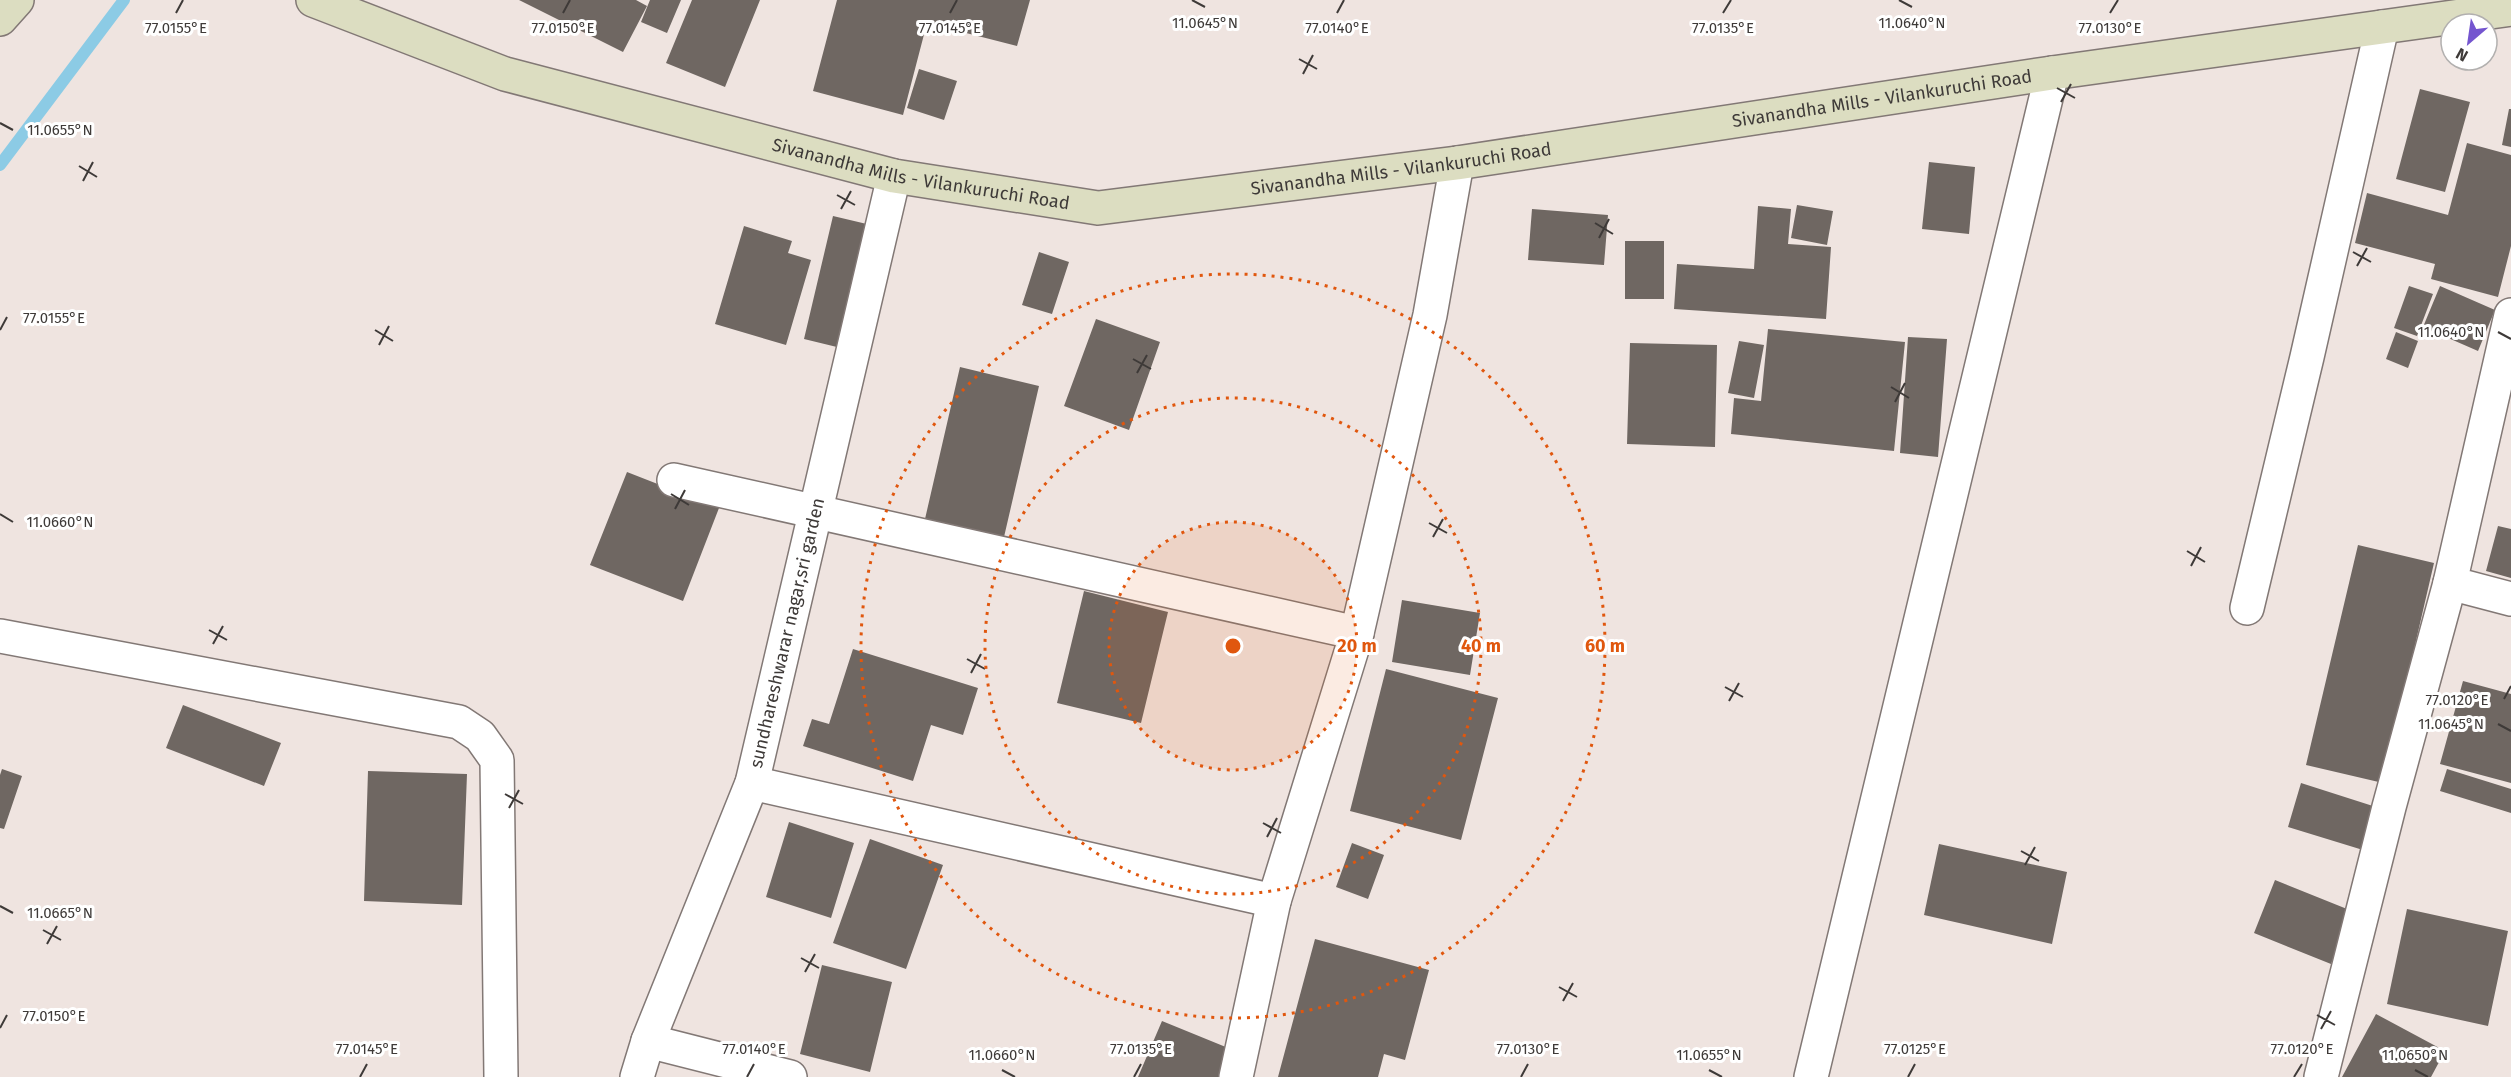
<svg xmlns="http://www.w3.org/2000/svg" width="2511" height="1077" font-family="'Fira Sans',sans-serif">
<rect width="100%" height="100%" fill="#efe4e0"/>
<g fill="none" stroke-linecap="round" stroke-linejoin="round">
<path stroke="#8ccbe5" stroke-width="12" d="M0,165L124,0"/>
</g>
<path fill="#6f6762" d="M519,0H636L647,6L623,52Z
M650,0H681L667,33L641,22Z
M692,0H760L725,87L666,63Z
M837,0H1030L1017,46L927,23L903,115L813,91Z
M919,69L957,81L944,120L907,108Z
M2420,89L2470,102L2445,192L2396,179Z
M2509,109H2511V147L2502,145Z
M2467,143L2511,155V246L2498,297L2431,279L2435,264L2355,243L2367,193L2448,215Z
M1929,162L1975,167L1969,234L1922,229Z
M1797,205L1833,211L1827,245L1791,238Z
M1758,206L1791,209L1788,244L1831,247L1826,319L1674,309L1677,264L1754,269Z
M1532,209L1608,215L1604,265L1528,260Z
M833,216L871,225L841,348L804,339Z
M744,226L792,241L788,253L811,260L786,345L715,324Z
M1625,241H1664V299H1625Z
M1039,252L1069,262L1052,314L1022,305Z
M2409,286L2433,294L2417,336L2394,328Z
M2440,286L2495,310L2478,351L2423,327Z
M1096,319L1160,342L1129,430L1064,406Z
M1768,329L1905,342L1894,451L1731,434L1734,398L1761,401Z
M2396,332L2418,341L2408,368L2386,359Z
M1908,337L1947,339L1938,457L1900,453Z
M1739,341L1764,345L1754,398L1728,393Z
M1630,343L1717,345L1715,447L1627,444Z
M960,367L1039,386L1004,537L925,519Z
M627,472L719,508L683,601L590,565Z
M2498,526L2511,529V578L2486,571Z
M2358,545L2434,563L2383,783L2306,765Z
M1084,591L1168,612L1141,723L1057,703Z
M1402,600L1480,613L1470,675L1392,662Z
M853,649L978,688L963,735L931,725L913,781L803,746L812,719L829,724Z
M1386,669L1498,698L1461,840L1350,811Z
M2463,681L2511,694V783L2440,764Z
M183,705L281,743L264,786L166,748Z
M2,769L22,776L4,829L0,828V775Z
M2447,769L2511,789V813L2440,791Z
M368,771L467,774L462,905L364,901Z
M2301,783L2376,807L2363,850L2288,827Z
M789,822L854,843L831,918L766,897Z
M870,839L943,865L906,969L833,943Z
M1352,843L1384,855L1368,899L1336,887Z
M1939,844L2067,872L2052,944L1924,915Z
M2275,880L2352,911L2331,964L2254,933Z
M2407,909L2508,931L2488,1026L2387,1004Z
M1315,939L1429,970L1405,1060L1384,1054L1378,1077H1278Z
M822,965L892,982L870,1072L800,1054Z
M2376,1014L2445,1051L2431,1077H2342Z
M1162,1021L1238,1052L1228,1077H1138Z"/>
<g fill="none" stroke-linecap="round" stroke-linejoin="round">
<g stroke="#827875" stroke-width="36">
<g id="minor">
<path d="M2511,315L2450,583L2511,599"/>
<path d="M674,480L1357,633"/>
<path d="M2247,608L2307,357L2382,27"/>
<path d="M0,636L459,722L480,736L497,760L501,1077"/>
<path d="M752,783L1274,901"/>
<path d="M648,1041L790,1077"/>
<path id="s1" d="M637,1077L648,1041L752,783L894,176"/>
<path d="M1236,1077L1274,901L1357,633L1430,315L1457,163"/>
<path d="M1811,1077L2052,73"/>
<path d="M2321,1077L2389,807L2450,583"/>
</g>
</g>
<g stroke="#827875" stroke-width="36">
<g id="secondary">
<path id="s2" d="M313,0L505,74L894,176L1098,208L1457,163L2052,73L2511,9"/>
<path d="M0,19L17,0"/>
</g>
</g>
<use href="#minor" stroke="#fff" stroke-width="33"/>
<use href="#secondary" stroke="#dcddc1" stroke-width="33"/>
</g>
<path fill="none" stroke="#3e3a38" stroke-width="2" d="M1192,0L1205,7M1899,0L1912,7M176,13L183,0M563,13L570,0M950,13L957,0M1337,13L1344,0M1723,13L1731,0M2110,13L2118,0M1299,59L1317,69M1303,74L1313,55M2057,88L2075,98M2061,102L2071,84M0,123L13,130M79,166L97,177M83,181L93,162M837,195L855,205M841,209L851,191M1595,223L1613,234M1599,238L1609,219M2353,252L2371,262M2357,266L2367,248M0,330L7,317M375,330L393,341M2498,332L2511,339M379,345L389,326M1133,359L1151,369M1137,373L1147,355M1891,387L1909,398M1895,402L1905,383M671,494L689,505M675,509L685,490M0,514L13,522M1429,523L1447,533M1433,537L1443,519M2187,551L2205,562M2191,566L2201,547M209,630L227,640M213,644L223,626M967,659L985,669M971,673L981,654M1725,687L1743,697M2504,699L2511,686M1729,701L1739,683M2498,724L2511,731M505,794L523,804M509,808L519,790M1263,823L1281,833M1267,837L1277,818M2021,851L2039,861M2025,865L2035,847M0,906L13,913M43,930L61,940M47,944L57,926M801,958L819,968M805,972L815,954M1559,987L1577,997M1563,1001L1573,983M2317,1015L2335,1025M0,1028L7,1015M2321,1029L2331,1011M1002,1070L1015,1077M1709,1070L1722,1077M2415,1070L2428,1077M360,1077L367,1064M747,1077L754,1064M1134,1077L1141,1064M1521,1077L1528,1064M1908,1077L1915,1064M2294,1077L2302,1064"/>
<circle cx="1233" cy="646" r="124" fill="#e0570e" fill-opacity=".12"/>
<g fill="none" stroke="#e0570e" stroke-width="3" stroke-dasharray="3 6">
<circle cx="1233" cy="646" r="124"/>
<circle cx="1233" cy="646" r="248"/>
<circle cx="1233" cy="646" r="372"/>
</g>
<g text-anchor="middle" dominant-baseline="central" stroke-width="6" stroke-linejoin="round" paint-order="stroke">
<g font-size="18" fill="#3e3a38" stroke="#fff">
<text stroke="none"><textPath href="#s2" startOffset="1606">Sivanandha Mills - Vilankuruchi Road</textPath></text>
<text stroke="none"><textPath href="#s2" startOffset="1120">Sivanandha Mills - Vilankuruchi Road</textPath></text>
<text stroke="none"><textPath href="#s2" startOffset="634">Sivanandha Mills - Vilankuruchi Road</textPath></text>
<text stroke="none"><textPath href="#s1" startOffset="470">sundhareshwarar nagar,sri garden</textPath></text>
</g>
</g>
<g font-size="15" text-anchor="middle" fill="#3e3a38" stroke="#fff" stroke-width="6" stroke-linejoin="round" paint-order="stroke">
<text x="1912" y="28">11.0640°N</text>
<text x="1205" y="28">11.0645°N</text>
<text x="176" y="33">77.0155°E</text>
<text x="563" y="33">77.0150°E</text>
<text x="950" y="33">77.0145°E</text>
<text x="1337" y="33">77.0140°E</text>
<text x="1723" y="33">77.0135°E</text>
<text x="2110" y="33">77.0130°E</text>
<text x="60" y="135">11.0655°N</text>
<text x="54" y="323">77.0155°E</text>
<text x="2451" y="337">11.0640°N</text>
<text x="60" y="527">11.0660°N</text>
<text x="2457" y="705">77.0120°E</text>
<text x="2451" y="729">11.0645°N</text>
<text x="60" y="918">11.0665°N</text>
<text x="54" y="1021">77.0150°E</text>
<text x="367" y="1054">77.0145°E</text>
<text x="754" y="1054">77.0140°E</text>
<text x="1141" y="1054">77.0135°E</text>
<text x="1528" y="1054">77.0130°E</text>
<text x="1915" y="1054">77.0125°E</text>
<text x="2302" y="1054">77.0120°E</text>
<text x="1002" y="1060">11.0660°N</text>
<text x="1709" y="1060">11.0655°N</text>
<text x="2415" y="1060">11.0650°N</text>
</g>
<circle cx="1233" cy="646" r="9" fill="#e0570e" stroke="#fff" stroke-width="3"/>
<g font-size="18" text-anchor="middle" font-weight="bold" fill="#e0570e" stroke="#fff" stroke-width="6" stroke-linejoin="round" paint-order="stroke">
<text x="1357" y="652">20 m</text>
<text x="1481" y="652">40 m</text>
<text x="1605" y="652">60 m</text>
</g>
<g transform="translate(2469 42) rotate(209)"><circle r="28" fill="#ffffff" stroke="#b2b0af" stroke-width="1.5"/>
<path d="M0-4.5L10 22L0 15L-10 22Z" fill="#7455cf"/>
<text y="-9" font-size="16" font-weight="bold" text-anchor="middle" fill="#3e3a38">N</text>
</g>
</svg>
